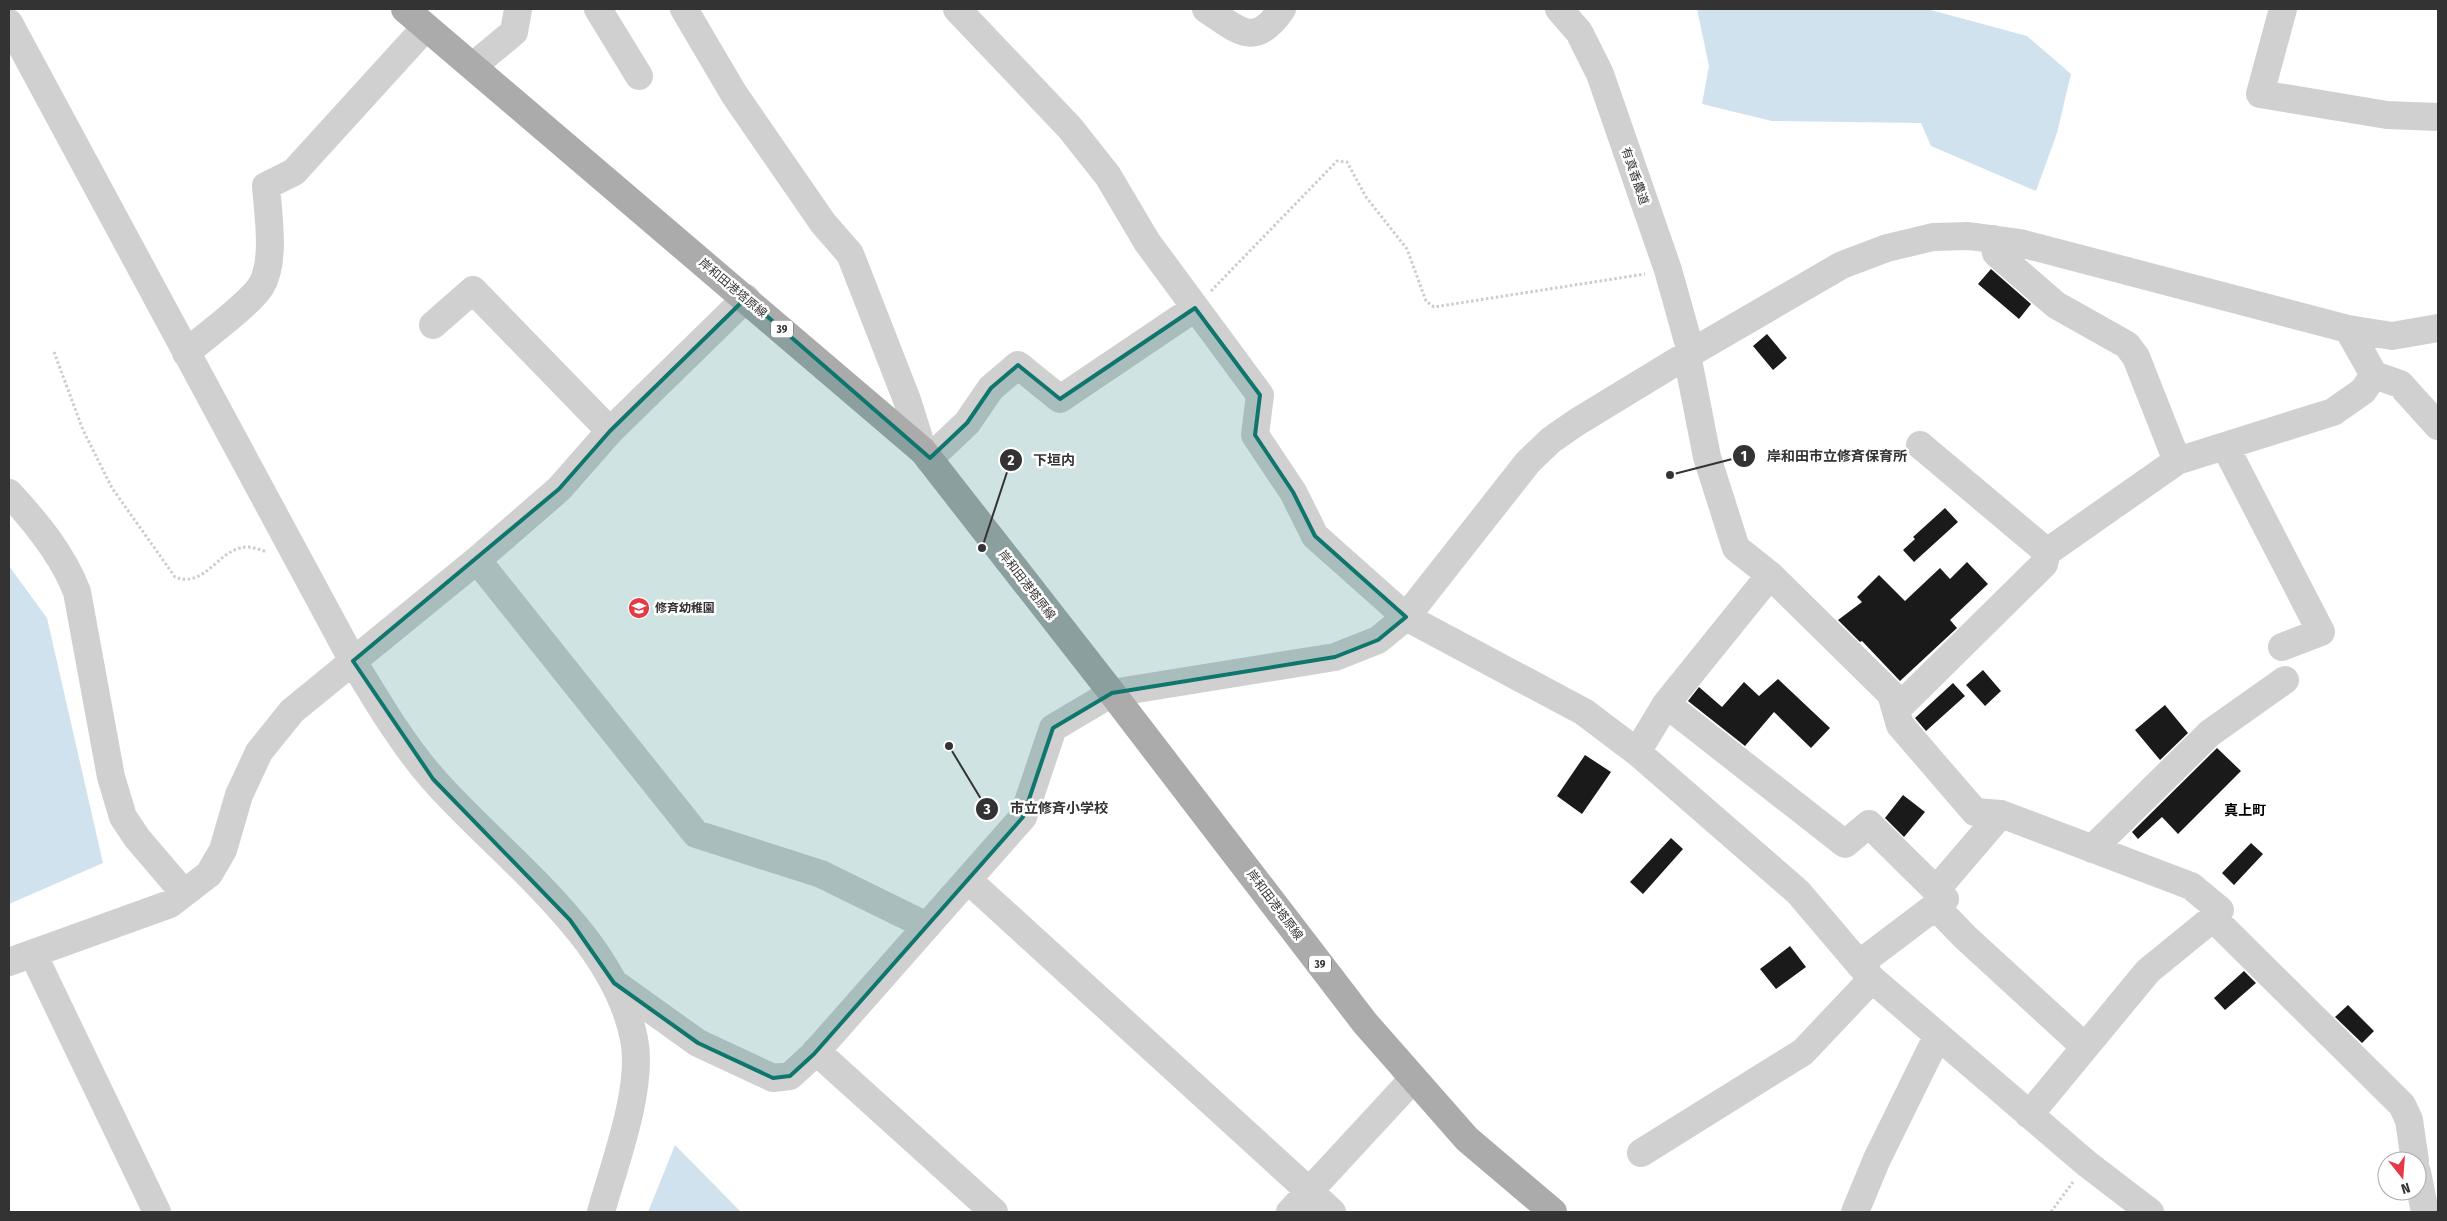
<svg xmlns="http://www.w3.org/2000/svg" width="2447" height="1221" font-family="'Fira Sans Condensed','Noto Sans JP',sans-serif">
<rect width="100%" height="100%" fill="#fff"/>
<path fill="#cfe2ee" d="M1697,9H1927L2027,36L2071,74L2057,133L2036,191L1931,146L1921,123L1772,121L1702,104L1709,66Z
M9,566L47,618L103,863L9,904Z
M675,1145L741,1212H648Z"/>
<path fill="#1a1a1a" d="M1991,269L2031,304L2019,319L1978,284Z
M1767,334L1787,358L1773,370L1753,346Z
M1945,508L1958,522L1914,562L1903,550L1915,539L1913,537Z
M1967,562L1988,584L1950,620L1957,628L1900,681L1862,641L1860,642L1838,620L1862,602L1857,597L1879,575L1905,601L1940,568L1950,579Z
M1983,670L2001,691L1985,706L1966,685Z
M1778,679L1830,728L1811,748L1774,712L1745,746L1688,701L1699,687L1722,707L1744,682L1759,696Z
M1953,683L1965,696L1926,731L1915,718Z
M2165,705L2188,733L2160,760L2135,730Z
M2217,748L2241,771L2178,834L2162,817L2138,839L2132,832Z
M1585,755L1611,772L1582,814L1557,796Z
M1903,795L1925,812L1904,837L1885,818Z
M1671,838L1683,849L1643,894L1630,882Z
M2251,843L2263,854L2234,885L2222,873Z
M1790,946L1806,967L1776,989L1760,969Z
M2244,971L2256,983L2225,1010L2214,998Z
M2348,1005L2374,1031L2362,1043L2335,1017Z"/>
<g fill="none" stroke-linecap="round" stroke-linejoin="round">
<path stroke="#cdcdcd" stroke-width="3" stroke-dasharray="2.5 2.5" stroke-linecap="butt" d="M1211,291L1337,161L1347,162L1366,197L1407,249L1426,301L1434,307L1645,274
M54,352L83,430L112,488L175,577C204,588 216,554 240,548C248,545 258,549 267,552
M2051,1212L2073,1182"/>
<path stroke="#d0d0d0" stroke-width="28" d="M598,9L639,76
M684,9L734,94L823,223L850,254L907,400L923,451
M957,9L1070,128L1108,176L1147,242L1260,395L1255,435L1293,492L1315,536L1406,617L1584,712L1637,752L1798,892L1872,979L2086,1163L2150,1212
M1206,9C1239,31 1255,49 1282,9
M1559,9L1579,32L1600,74L1668,270L1691,352
M2283,9L2260,94L2387,115L2438,117
M9,23L353,661C377,701 403,745 434,780C501,856 614,935 634,1039C644,1087 614,1165 601,1212
M473,66L514,32L518,9
M1993,239L1996,253L2056,305L2127,345L2136,357L2177,461
M433,325L473,290L610,431
M2348,329L2374,375L2400,384L2438,426
M186,353C205,336 249,305 261,286C276,262 268,213 266,186L294,172L426,27
M1687,355L1707,457L1736,548L1770,575L1891,694L1900,725L1975,812L2001,814L2191,886L2220,910L2213,918L2148,971L2029,1115
M1920,445L2047,552L2177,461L2333,412L2363,391L2374,375
M2225,446L2321,632L2282,647
M929,459L967,423L991,388L1018,365L1060,399L1195,308
M9,493C36,522 63,555 77,592L111,777L123,817L137,838L184,893
M477,560L696,834L821,874L927,926
M1666,704L1845,844L1869,824L1945,899L1859,964
M1896,710L2044,564L2047,552
M1637,752L1666,704L1770,575
M2092,849L2210,733L2285,680
M968,880L1332,1212
M1936,890L2001,814
M1936,907L1965,937L2085,1047
M2213,918L2402,1105L2409,1120L2415,1161
M33,954L157,1212
M9,962L170,904L209,874L223,850L239,795L259,752L292,711L477,560L559,489L610,431L746,298
M614,983L698,1043L773,1078L790,1076L814,1054L1023,817L1053,728L1112,693L1335,657L1378,640L1406,617L1528,462L1551,440L1577,422L1687,355L1842,265L1887,248L1933,237L1969,236L2020,243L2348,329L2392,336L2438,328
M816,1051L994,1212
M1641,1153L1803,1052L1872,979
M2417,1172L2425,1212
M1290,1212L1413,1079
M1855,1212L1877,1159L1937,1037"/>
<path stroke="#ababab" stroke-width="28" d="M405,9L923,451L1112,693L1365,1023L1467,1139L1553,1212"/>
</g>
<path fill="#0f766e" fill-opacity="0.2" stroke="#0f766e" stroke-width="4" stroke-linejoin="round" d="M746,298L930,458L967,423L991,388L1018,365L1060,399L1195,308L1260,395L1255,435L1293,492L1315,536L1406,617L1378,640L1335,657L1112,693L1053,728L1023,817L814,1054L790,1076L773,1078L698,1043L614,983L570,920L433,779L353,661L559,489L610,431Z"/>
<defs>
<g id="school-disc" transform="scale(1.125)"><circle r="9.5" fill="#e63946" stroke="#fff"/><path d="M0-5L7-2L0 1L-7-2ZM-4 1L0 2.5L4 1V4Q0 6-4 4Z" fill="#fff"/></g>
</defs>
<g fill-rule="evenodd">
<use href="#school-disc" x="639" y="608"/>
</g>
<g text-anchor="middle" dominant-baseline="central" stroke-width="5" stroke-linejoin="round" paint-order="stroke">
<g fill="#fff" stroke="#707070" stroke-width="1">
<rect x="771" y="320.5" width="22" height="17" rx="4"/>
<rect x="1309" y="955.5" width="22" height="17" rx="4"/>
</g>
<g font-size="11" font-weight="bold" fill="#333">
<text x="782" y="329">39</text>
<text x="1320" y="964">39</text>
</g>
<g font-size="12" fill="#333" stroke="#fff">
<text transform="translate(1635 176) rotate(71)">有真香農道</text>
<text transform="translate(733 288) rotate(40)">岸和田港塔原線</text>
<text transform="translate(1027 585) rotate(52)">岸和田港塔原線</text>
<text transform="translate(1275 905) rotate(53)">岸和田港塔原線</text>
</g>
<g font-size="12" font-weight="bold" fill="#333" stroke="#fff" text-anchor="start">
<text x="655" y="608">修斉幼稚園</text>
</g>
<g font-size="14" font-weight="bold" fill="#000" stroke="#fff">
<text x="2245" y="810">真上町</text>
</g>
</g>
<path fill="none" stroke="#333" stroke-width="2" d="M1670 475L1744 456M982 548L1011 460M949 746L987 809"/>
<g fill="#333" stroke="#fff" stroke-width="2">
<circle cx="1670" cy="475" r="5"/>
<circle cx="982" cy="548" r="5"/>
<circle cx="949" cy="746" r="5"/>
<circle cx="1744" cy="456" r="12"/>
<circle cx="1011" cy="460" r="12"/>
<circle cx="987" cy="809" r="12"/>
</g>
<g font-size="15" text-anchor="middle" font-weight="bold" fill="#fff">
<text x="1744" y="461">1</text>
<text x="1011" y="465">2</text>
<text x="987" y="814">3</text>
</g>
<g font-size="14" text-anchor="middle" font-weight="bold" fill="#333" stroke="#fff" stroke-width="5" stroke-linejoin="round" paint-order="stroke">
<text x="1837" y="461">岸和田市立修斉保育所</text>
<text x="1054" y="465">下垣内</text>
<text x="1059" y="813">市立修斉小学校</text>
</g>
<rect width="2447" height="1221" fill="none" stroke="#333333" stroke-width="20"/>
<g transform="translate(2402 1176) rotate(163)"><circle r="24" fill="#ffffff" stroke="#adadad"/>
<path d="M0-4L9 19L0 12L-9 19Z" fill="#e63946"/>
<text y="-8" font-size="14" font-weight="bold" text-anchor="middle" fill="#333333">N</text>
</g>
</svg>
